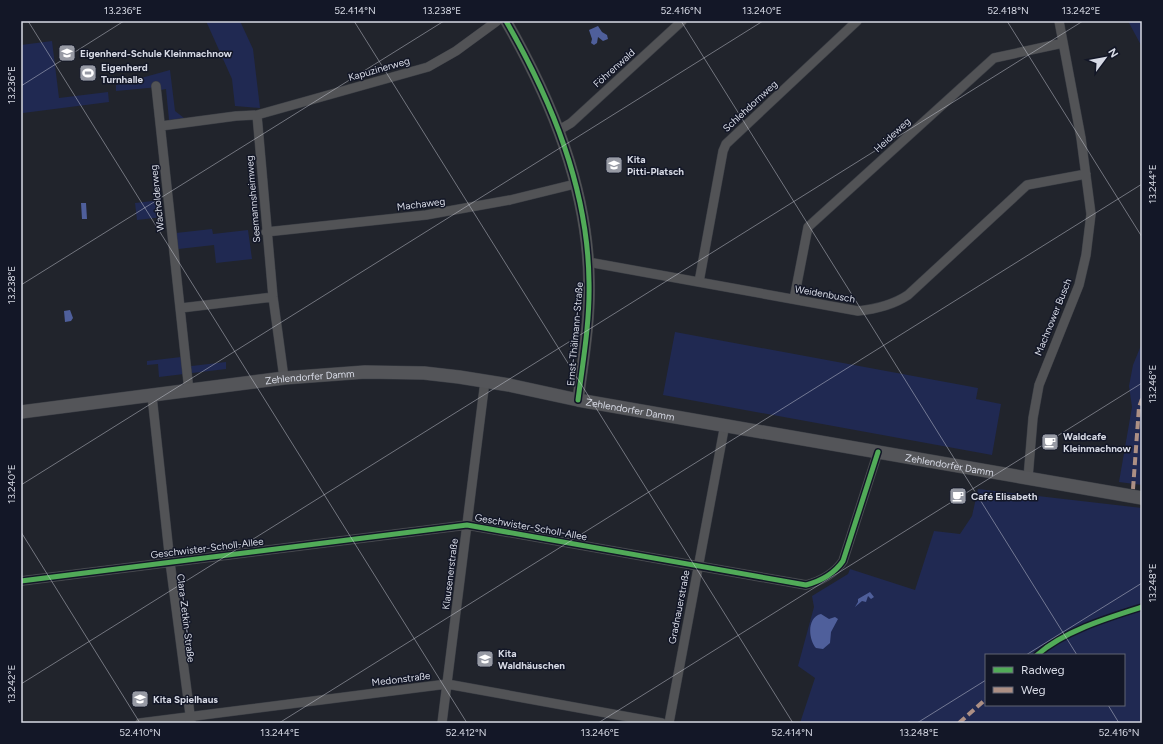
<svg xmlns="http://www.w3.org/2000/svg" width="1163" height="744" font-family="Figtree,sans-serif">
<rect width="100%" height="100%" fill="#21242c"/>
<path fill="#202952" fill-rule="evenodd" d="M206,21H240L253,49L260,108L235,106L232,79Z
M1128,21H1142V47Z
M52,41L59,98L108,92L109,102L23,113L21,45Z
M170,70L175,111L184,118L169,120L166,89L160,90L159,87L116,91V85Z
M161,200L163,217L137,220L135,203Z
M212,229L213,234L248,230L252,259L216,263L214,245L178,249L176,233Z
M675,332L978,388L976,399L1001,404L992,455L663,395Z
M1142,343V485L1119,482L1132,407L1129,386L1133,365Z
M181,357L183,367L226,362V369L159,377L158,364L147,365V361Z
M978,489L1142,508V723H800L815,678L798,666L814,607L812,596L848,574L850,569L915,590L934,531L960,534L972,516ZM986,655H1124V705H986Z"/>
<path fill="#4f5f9b" d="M598,26L602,32L607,35L608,39L603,41L598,37L597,43L594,45L591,43L592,39L589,30Z
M81,203H86L87,219H82Z
M70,310L73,318L71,321L65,322L64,311Z
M870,592L874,597L871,599L868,596L866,602L862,601L855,607L858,602V599Z
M821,614L829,619L835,617L838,619L831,632L830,643L823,649L816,648C808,639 807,617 821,614Z"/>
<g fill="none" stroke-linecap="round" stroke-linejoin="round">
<g stroke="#3b3e45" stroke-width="10">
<path id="minor" d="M156,86L189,391
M257,115L273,297L284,378
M161,126L236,116L257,115L428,67L456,51L497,21
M559,130L571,123L682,21
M266,232L426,215L510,200L575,184
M588,262L858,311C877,309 893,305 908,295L1027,185L1086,174
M699,282L723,151L726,144L857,21
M794,299L808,227L994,58L1063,43
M181,308L273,297
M152,396L170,562L191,722
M1028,478L1033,418L1039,385L1079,285L1086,255L1091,214L1081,138L1059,21
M21,581L467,525L806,585C821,581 834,574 843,561L878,452
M140,723L447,684L662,723
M442,723L485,381
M669,723L725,424"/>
</g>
<g stroke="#3b3e45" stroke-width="12">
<path id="tertiary" d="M506,21C552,101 588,189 589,282C590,321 583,361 578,400"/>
</g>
<g stroke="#3b3e45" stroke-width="14">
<g id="secondary">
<path id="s1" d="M21,412L284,378L365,372L424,373L459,377L509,385L578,400L1142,498"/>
</g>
</g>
<use href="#minor" stroke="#525356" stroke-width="9"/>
<use href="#tertiary" stroke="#525356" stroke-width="11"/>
<use href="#secondary" stroke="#545559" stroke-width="13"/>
<path stroke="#ac8f84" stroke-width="4" stroke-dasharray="8 4" stroke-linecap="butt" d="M1133,489L1139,407L1142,399
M959,723L986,699"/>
<g stroke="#131727" stroke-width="8">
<path id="cycleway" d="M506,21C552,101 588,189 589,282C590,321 583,361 578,400
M21,581L467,525L806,585C821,581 834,574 843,561L878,452
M1037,655C1064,631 1107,618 1142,607"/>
</g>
<use href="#cycleway" stroke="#51ab58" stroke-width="5"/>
</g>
<path fill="none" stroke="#d7dae5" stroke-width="1" stroke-opacity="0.45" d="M28,21L467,723M354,21L793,723M681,21L1077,655M1007,21L1142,237M21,86L124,21M21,285L444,21M21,485L763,21M21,532L140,723M1026,655L1142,583M21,684L1083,21M1108,705L1119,723M279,723L1142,184M598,723L1142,383M917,723L986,680"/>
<defs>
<g id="school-square" transform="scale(0.9)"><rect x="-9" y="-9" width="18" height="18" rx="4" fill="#979aa4" stroke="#131727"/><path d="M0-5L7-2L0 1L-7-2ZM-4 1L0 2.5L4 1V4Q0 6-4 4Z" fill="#fff"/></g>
<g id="stadium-square" transform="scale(0.9)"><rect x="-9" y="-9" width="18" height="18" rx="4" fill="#979aa4" stroke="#131727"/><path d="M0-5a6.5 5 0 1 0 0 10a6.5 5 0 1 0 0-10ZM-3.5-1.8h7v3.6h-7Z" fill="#fff"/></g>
<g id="cafe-square" transform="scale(0.9)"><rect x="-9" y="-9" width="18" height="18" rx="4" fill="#979aa4" stroke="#131727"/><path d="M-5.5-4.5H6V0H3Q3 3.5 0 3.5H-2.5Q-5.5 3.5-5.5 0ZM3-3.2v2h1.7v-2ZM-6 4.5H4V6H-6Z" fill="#fff"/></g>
</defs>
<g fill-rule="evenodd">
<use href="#school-square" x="67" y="53"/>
<use href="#stadium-square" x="88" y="73"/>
<use href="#school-square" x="614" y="165"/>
<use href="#cafe-square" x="1050" y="442"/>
<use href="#cafe-square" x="958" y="496"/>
<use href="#school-square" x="485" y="659"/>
<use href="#school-square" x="140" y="699"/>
</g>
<g text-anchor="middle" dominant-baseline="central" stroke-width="3" stroke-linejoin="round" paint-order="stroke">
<g font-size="10" font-weight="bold" fill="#d7dae5" stroke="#131727" text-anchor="start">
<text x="80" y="53">Eigenherd-Schule Kleinmachnow</text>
<text x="101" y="67">Eigenherd<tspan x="101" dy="12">Turnhalle</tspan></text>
<text x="627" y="159">Kita<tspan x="627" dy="12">Pitti-Platsch</tspan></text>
<text x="1063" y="436">Waldcafe<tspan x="1063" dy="12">Kleinmachnow</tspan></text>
<text x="971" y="496">Café Elisabeth</text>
<text x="498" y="653">Kita<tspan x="498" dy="12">Waldhäuschen</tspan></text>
<text x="153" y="699">Kita Spielhaus</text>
</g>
<g font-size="10" fill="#d7dae5" stroke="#131727">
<text transform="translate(614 68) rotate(-42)">Föhrenwald</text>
<text transform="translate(379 69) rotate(-16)">Kapuzinerweg</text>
<text transform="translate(750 106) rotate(-43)">Schlehdornweg</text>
<text transform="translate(892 135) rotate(-43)">Heideweg</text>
<text transform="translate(157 198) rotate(-96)">Wacholderweg</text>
<text transform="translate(253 199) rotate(-95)">Seemannsheimweg</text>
<text transform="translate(421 204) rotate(-7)">Machaweg</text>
<text transform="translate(825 294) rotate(10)">Weidenbusch</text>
<text transform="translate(1053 317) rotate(-68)">Machnower Busch</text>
<text transform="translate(575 334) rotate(-85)">Ernst-Thälmann-Straße</text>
<text stroke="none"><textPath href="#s1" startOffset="291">Zehlendorfer Damm</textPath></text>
<text stroke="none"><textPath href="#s1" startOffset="615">Zehlendorfer Damm</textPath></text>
<text stroke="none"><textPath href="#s1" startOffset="939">Zehlendorfer Damm</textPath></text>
<text transform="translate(531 527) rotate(10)">Geschwister-Scholl-Allee</text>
<text transform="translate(207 548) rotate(-7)">Geschwister-Scholl-Allee</text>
<text transform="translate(450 574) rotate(-83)">Klausenerstraße</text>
<text transform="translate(679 607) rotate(-79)">Gradnauerstraße</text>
<text transform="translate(186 618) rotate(83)">Clara-Zetkin-Straße</text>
<text transform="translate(401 679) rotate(-7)">Medonstraße</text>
</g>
</g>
<rect width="1163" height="744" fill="none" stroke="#131727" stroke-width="44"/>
<rect x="985" y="654" width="140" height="52" fill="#131727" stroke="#616573"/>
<rect x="993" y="667" width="20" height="6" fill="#51ab58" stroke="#616573"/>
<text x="1021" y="674" font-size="12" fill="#d7dae5">Radweg</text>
<rect x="993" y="687" width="20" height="6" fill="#ac8f84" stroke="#616573"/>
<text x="1021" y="694" font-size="12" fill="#d7dae5">Weg</text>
<g transform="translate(1105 58) rotate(58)" stroke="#131727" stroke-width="3" paint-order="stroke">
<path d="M0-3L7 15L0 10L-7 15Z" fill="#d7dae5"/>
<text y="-6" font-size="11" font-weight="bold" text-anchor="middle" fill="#d7dae5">N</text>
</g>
<rect x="22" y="22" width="1119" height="700" fill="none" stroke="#d7dae5" stroke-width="1.5"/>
<g font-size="10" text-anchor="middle" fill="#d7dae5">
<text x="123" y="14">13.236°E</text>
<text x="355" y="14">52.414°N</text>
<text x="442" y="14">13.238°E</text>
<text x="681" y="14">52.416°N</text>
<text x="762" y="14">13.240°E</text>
<text x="1008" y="14">52.418°N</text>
<text x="1081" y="14">13.242°E</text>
<text transform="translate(11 85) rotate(-90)" y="4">13.236°E</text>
<text transform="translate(1152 184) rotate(-90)" y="4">13.244°E</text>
<text transform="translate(11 285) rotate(-90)" y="4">13.238°E</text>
<text transform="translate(1152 384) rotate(-90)" y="4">13.246°E</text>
<text transform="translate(11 484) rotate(-90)" y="4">13.240°E</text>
<text transform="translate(1152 583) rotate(-90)" y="4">13.248°E</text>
<text transform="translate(11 684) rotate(-90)" y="4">13.242°E</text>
<text x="140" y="736">52.410°N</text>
<text x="280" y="736">13.244°E</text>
<text x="466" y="736">52.412°N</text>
<text x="600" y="736">13.246°E</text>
<text x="792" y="736">52.414°N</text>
<text x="919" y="736">13.248°E</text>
<text x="1119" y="736">52.416°N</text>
</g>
</svg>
